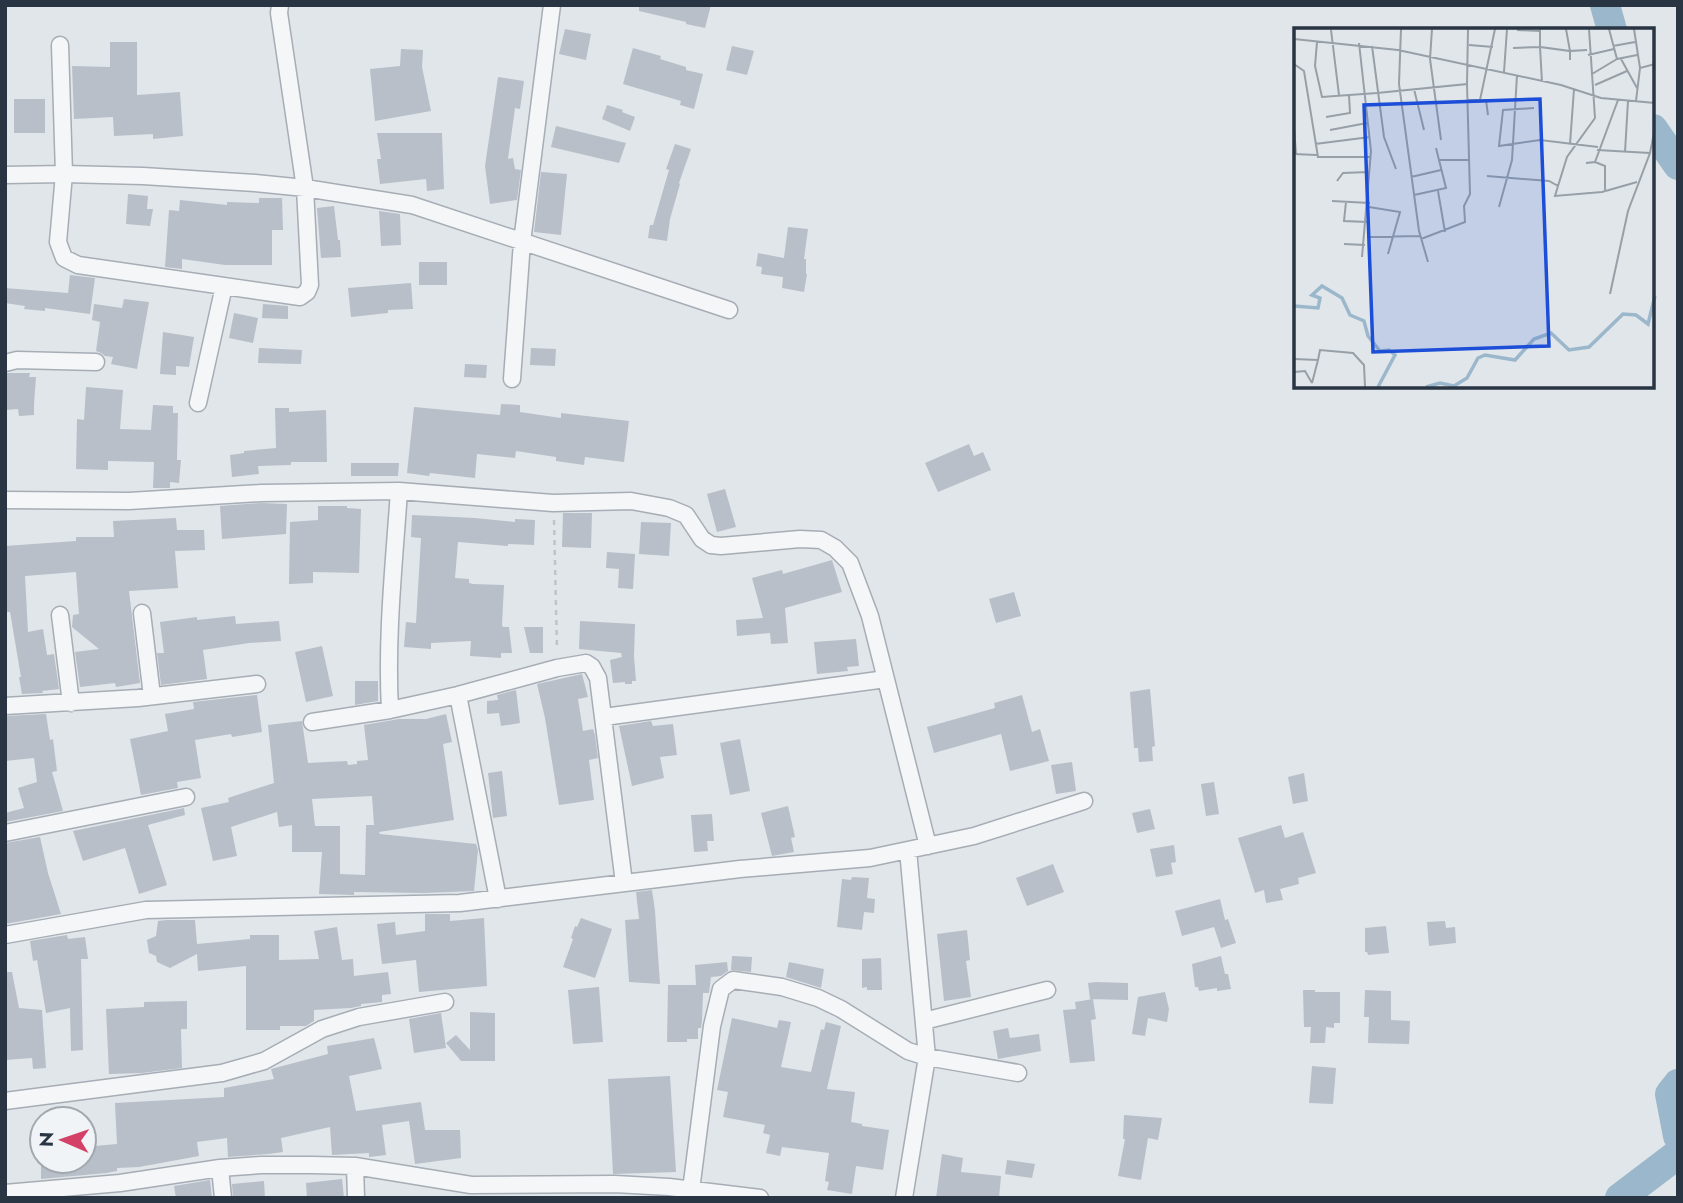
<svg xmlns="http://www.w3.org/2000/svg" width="1683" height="1203" font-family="Jost,sans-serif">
<rect width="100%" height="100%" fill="#e1e6ea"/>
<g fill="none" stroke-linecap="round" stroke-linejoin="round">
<path stroke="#9bb7cb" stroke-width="30" d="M1605,5L1612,30
M1653,129L1678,165
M1678,1084L1670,1094L1678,1136
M1620,1198L1678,1154"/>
</g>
<path fill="#b8bfc8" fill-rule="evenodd" d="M639,5H711L705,28L686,24V22L639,11Z
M565,29L591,34L586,60L559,54Z
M110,42H137V95L180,92L183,136L153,139V134L114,136L113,117L74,119L72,66L110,67Z
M732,46L754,51L747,75L726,70Z
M633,48L661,56L660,59L686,67V70L703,74L694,109L680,105L681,101L623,84Z
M401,49L423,50L422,67L431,111L375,121L370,69L400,66Z
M498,77L524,81L520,109L515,108L508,159L513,158L515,169L521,170L517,200L490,204L485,166Z
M14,99H45V133H14Z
M607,105L623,110L622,112L635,117L630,131L602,119Z
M556,126L626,143L619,163L551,147Z
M377,133H442L444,189L427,191L426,179L380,184L377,159H381Z
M675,144L691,149L679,183L680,184L670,219L667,241L648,238L650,225H653L669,170L666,169Z
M541,172L567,174L561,235L534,232Z
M128,194L148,196L147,209H153L150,226L126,224Z
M259,198H282L283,230H272V265H225L182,259V269L165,267L169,210L179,211L180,200L227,205V202L259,203Z
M334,206L338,240H340L341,257L321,258L317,208Z
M379,211L400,214L401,245L381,246Z
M788,227L808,229L804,259H806V274H807L804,292L782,288L783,277L761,274L762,267L756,266L758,253L784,258Z
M419,262H447V285H419Z
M70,275L95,278L90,314L45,308V311L24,309L25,306L5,303V288L68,293Z
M411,283L413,309L388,310V313L351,317L348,288Z
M124,299L149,302L137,369L111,364L113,357L105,356L101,353L96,351L100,322L92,320L94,304L122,308Z
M263,304L288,306V319L262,318Z
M234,313L258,318L253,343L229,338Z
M163,332L194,337L189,367L176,366V375L160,374Z
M259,348L302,350L301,364L258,363Z
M531,348L556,349L555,366L530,365Z
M465,364L487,365L486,378L464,377Z
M5,373H30L29,377H36L34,404V415L19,416L18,409L5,410Z
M86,387L123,390L120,429L151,430L153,405L173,406V413H178L177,460H181L179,483L170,482V488H153L154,462L108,461V470L76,469L77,419L84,420Z
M501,404L520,405V412L561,418V413L629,421L624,462L585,457L584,465L556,461V457L516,451L515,458L477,454L475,478L430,473L429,476L407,473L414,407L500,415Z
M275,408H289V412L326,410L327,462H291V465L258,466L259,474L232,477L230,455L244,453V451L276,448Z
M969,444L974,456L983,452L991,470L938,492L925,463Z
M351,463H399L398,476H351Z
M725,489L736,527L717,532L707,494Z
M261,503L287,504L286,534L222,539L220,506Z
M318,506H347V508L361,509L359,573L313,572V583L289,584L290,522L318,520Z
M563,513H592L591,548L562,547Z
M412,515L475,518L515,522V519L535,520L534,545L508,544V546L458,542L455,578L469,579V583L473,584L504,585L502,625L503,627H509L512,653H501V658L470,656L471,641L431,643V649L404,647L406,622L416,623L421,538L411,537Z
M176,518L177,530H204L205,550L175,551L178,588L129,591L140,683L116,687L115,683L80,687L75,652L99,649L72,627L73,615L79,614L76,572L25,576L28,632L43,629L47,655L54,654L59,689L42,691L43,693L22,694L19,677H21L10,612H5V546L76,541V537H114L113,521Z
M641,522L671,523L669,556L639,554Z
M607,552L635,554L633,589L618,588L619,569L606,568Z
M832,560L842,592L785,608L788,643L771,644L770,633L737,636L736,620L763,618L752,578L782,570L783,574Z
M1014,592L1021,616L996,623L989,599Z
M235,616L236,624L279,621L281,641L249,643L203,650L207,679L161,685L157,653H164L160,622L197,617V620Z
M580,621L635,624L634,656L636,681H632V684H625V682L613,683L610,660L622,657L621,653L579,649Z
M524,627H543V653H530Z
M856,639L859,666L847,667L848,671L817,674L814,642Z
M322,646L333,696L306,702L295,652Z
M582,674L588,697L578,699L583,731L593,729L595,735L598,758L589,760L594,800L559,805L545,718L537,684Z
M355,681H378V701L355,705Z
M1150,689L1155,746L1152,747L1153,761L1139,762L1138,748H1134L1130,692Z
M516,690L520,723L501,726L499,713L487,714V701L498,700L497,695Z
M257,695L262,732L232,737L231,734L195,740L201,778L177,782L178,788L141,795L130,739L168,731L165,714L194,709L193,702Z
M1022,695L1032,732L1040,729L1049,761L1010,771L1001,734L934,753L927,727L995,708L994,703Z
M46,714L50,740L53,739L57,771L52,772L63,811L5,822V813L24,808L18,788L37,782L34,758L5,761V716Z
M446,714L452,742L443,744L454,820L379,832L380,834L476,844L478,850L474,891L424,893L354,892V895L319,894L322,852H292V825L279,827L277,812L231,827L237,856L213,861L201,808L229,802L228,798L274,783L268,725L302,721L308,763L347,761L348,765L357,764V761L368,760L364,725L399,719H426ZM372,796L374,825H366L365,875L340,874V826H315L312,799Z
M651,721L653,726L673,724L677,755L660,757L664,778L632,786L619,726Z
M740,739L750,791L730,795L720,743Z
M1072,762L1076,791L1056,794L1051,765Z
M502,771L507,816L493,818L488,773Z
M1304,773L1308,801L1293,804L1288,777Z
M1214,782L1219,814L1206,816L1201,784Z
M788,806L795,837L791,838L794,852L772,856L761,813Z
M184,808L185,815L148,825L167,885L139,894L125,848L83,861L73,831Z
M1150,809L1155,829L1137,833L1132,813Z
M712,814L714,841H707L708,851L694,852L691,815Z
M1281,825L1285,838L1303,832L1316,873L1298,878L1299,884L1280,889L1283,900L1266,903L1264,890L1255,893L1238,838Z
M40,837L48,873L61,914L5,924V843Z
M1174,845L1176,862L1171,863L1173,874L1156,877L1150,849Z
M1053,864L1064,892L1027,906L1016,878Z
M852,877L869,878L867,898L875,899L874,913L864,912L862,930L837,927L842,879L851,880Z
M652,890L655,911L660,984L629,982L625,920L639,919L636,892Z
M1220,899L1225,920L1228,919L1236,943L1221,948L1214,927L1182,936L1175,911Z
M425,914H450V921L484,918L487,986L419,992L416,960L382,964L377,924L395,922L396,935L425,931Z
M581,918L612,929L595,978L563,967L573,939L571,938L575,926L577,927Z
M166,920H195L197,944L250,939V935H279V960L319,959L314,931L337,927L342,960L353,959L354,976L388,972L391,994L382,995V1002L361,1004V1006L351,1008L314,1010V1021L306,1026H280V1030H246V966L198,971L197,954L170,968L157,962L156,956L149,953L147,940L156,936L158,921Z
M1445,921L1446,928L1455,927L1456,943L1429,946L1427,922Z
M1386,926L1389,953L1368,955L1367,952H1365V928Z
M967,930L970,960L966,961L971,997L944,1001L937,934Z
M67,935L68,939L85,937L88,959H81L83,1050L71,1051L70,1008L46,1013L37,960L33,961L30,941Z
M732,956L752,957L751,972L731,970Z
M1221,956L1225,974H1228L1231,989L1217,991V988L1199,991L1198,987H1195L1192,964Z
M881,958L882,990H867V987L862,988V959Z
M727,962L728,971L721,976L711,977L709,993H703L702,1021L701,1028H698V1039H687V1042H667L668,985H696L695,965Z
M789,962L824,969L821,988L786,977Z
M5,972H12L19,1008L42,1010L46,1068L33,1069L32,1058L5,1060Z
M1096,982L1128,983V1000L1090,999L1088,983Z
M599,987L603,1042L573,1044L568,990Z
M1303,990H1315V992H1340V1023H1334V1028L1326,1027L1325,1043H1310L1311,1027H1304Z
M1365,990L1391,991V1020L1410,1021L1409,1044L1368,1043L1369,1017H1364Z
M1165,992L1169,1009L1167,1022L1148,1018L1145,1036L1132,1034L1138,997Z
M1093,999L1096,1019L1091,1020L1095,1061L1070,1063L1063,1010L1076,1009L1075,1002Z
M187,1001V1029H181L182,1068L142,1073L109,1074L106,1009L144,1007V1002Z
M470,1012L495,1013V1061H461L446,1043L456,1035L470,1050Z
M441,1013L446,1048L414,1053L409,1019Z
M732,1018L777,1028L779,1020L791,1022L781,1067L811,1072L821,1029L824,1030L826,1022L841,1026L827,1089L855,1092L851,1122L862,1124V1126L889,1130L883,1170L856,1166L852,1194L827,1190L829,1182L825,1181L829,1153L782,1147L780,1156L766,1153L770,1135L763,1133L765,1125L723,1117L728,1092L717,1090Z
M1008,1028L1010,1038L1039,1034L1041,1051L998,1059L993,1031Z
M374,1038L382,1069L349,1076L356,1111L421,1102L425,1130H460L461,1158L415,1164L409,1121L382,1125L386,1155L369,1157V1153L332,1155L330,1127L281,1138L283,1152L269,1154L228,1157L227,1138L197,1142L199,1156L139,1167L117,1168V1171L106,1173L41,1179V1164L84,1161V1147L117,1144L115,1103L224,1097V1088L274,1079L271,1069L328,1054L327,1046Z
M1312,1066L1336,1068L1333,1104L1309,1103Z
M670,1076L676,1172L613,1174L608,1079Z
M1124,1115L1162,1118L1158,1140L1148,1138L1141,1180L1118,1176L1125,1139H1123Z
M942,1154L963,1158L961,1172L1001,1176L999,1198H936Z
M1007,1160L1035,1164L1032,1178L1005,1174Z
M342,1179L344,1198H307L306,1183Z
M210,1180L212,1198H176L174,1186Z
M264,1181L265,1198H233L232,1184Z"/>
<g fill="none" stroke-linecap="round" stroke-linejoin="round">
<g stroke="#a6adb5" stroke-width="19">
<path id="minor" d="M60,45L64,174L58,242L64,258L78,265L300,297L307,292L310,285L305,188L279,13L280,5
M5,175L64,174L143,176L255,183L305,188L412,205L729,310
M5,363L17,360L96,362
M512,379L522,242L552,5
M198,403L224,286
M5,500L129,501L261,493L399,491L553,503L631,501L669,508L686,515L702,539L711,545L721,546L800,539L821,540L835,548L850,563L870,616L928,846
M142,613L152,696
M60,615L71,703
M458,695L498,899
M5,706L138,698L257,684
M390,710C386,637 394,564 399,491
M604,717L886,679
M312,722L390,710L458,695L557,668L586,663L592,667L598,678L624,883
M5,833L186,797
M5,935L146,910L460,903L740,869L870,858L974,836L1084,801
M924,1021L1047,990
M5,1101L222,1073L264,1061L322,1029L359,1017L445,1002
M355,1166L356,1198
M220,1168L223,1198
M691,1190L712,1026L721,989L733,980L782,987L818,998L841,1009L908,1051L927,1057L1018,1073
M5,1193L120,1183L220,1168L261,1165H312L355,1166L471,1185L615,1184L669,1187L760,1198
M904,1198L927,1057L908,850"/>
</g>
<path stroke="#bfc4c9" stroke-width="2.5" stroke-dasharray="5 5" stroke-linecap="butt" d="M554,520L557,650"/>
<use href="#minor" stroke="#f4f6f8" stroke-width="16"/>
</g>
<g transform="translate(1294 28)">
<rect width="360" height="360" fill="#e1e6ea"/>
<path fill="none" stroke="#9bb7cb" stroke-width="3.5" d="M0,278L24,280L26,270L18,267L28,258L48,270L56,287L70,293L74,308L86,323L95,322L101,327L84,359M132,359L146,355L160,358L173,350L184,330L191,327L221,332L240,311L257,305L275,322L295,319L329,286L342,287L354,296L361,268"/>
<path fill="none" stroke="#979fa7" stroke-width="2" d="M107,1L105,56L125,203L134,234M138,1L136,31L147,112M315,1L323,31L343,27M340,1L346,40M37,2L45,67M223,2L246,3M0,11L104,22L267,57L307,70L361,75M23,14L21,38L28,69L83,65L173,56L174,1M65,15L77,123L68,229M175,17L199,19M78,18L90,109L102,141M319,18L341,14M219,20L246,19V1M294,27L320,21M327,31L343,60M276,32V23L293,22M0,36L10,43L24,129H77M210,44L213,1M298,46L323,31M248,54L246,19L276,23L272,1M301,57L333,43M120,61L130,102M173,72H192L194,87M186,72L201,1M342,73L346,40L361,36M240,80L209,82L205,118L246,112L304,119M32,89L56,85L55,67M0,100L2,126M36,102L73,95M21,116L76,109M276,116L280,61M303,122L356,125M331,124L334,73M0,126L23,127M144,132H176M301,134L311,138V162M292,135L301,134L324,72M193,148L255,153L264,158L261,168L308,164L343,154M117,149L147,142M43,153L49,145L75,144M264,158L273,129L301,90L295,1M144,163L151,204M120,167L152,160L142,120M38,173L76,175M52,174L50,193L74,194M75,179L106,184L94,226M205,179L218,132L223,47M73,209L126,208M127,211L171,194L170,178L176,166L173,56M50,216L71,217M316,266L334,183L356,125L361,100M0,331L24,332L26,322L59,325L70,337L71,359M0,344L11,343L18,355M18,355L24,332"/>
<path fill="#1d4ed8" fill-opacity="0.15" stroke="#1d4ed8" stroke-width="3.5" d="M246,71L255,318L79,324L70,77Z"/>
<rect width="360" height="360" fill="none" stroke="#293543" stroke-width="3.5"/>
</g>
<rect width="1683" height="1203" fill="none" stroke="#293543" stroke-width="14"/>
<g transform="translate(63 1140) rotate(272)"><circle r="33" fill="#f1f4f7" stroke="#a1a8af" stroke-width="2"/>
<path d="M0-5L12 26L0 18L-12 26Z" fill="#d34266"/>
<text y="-10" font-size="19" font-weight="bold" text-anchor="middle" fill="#293543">N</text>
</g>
</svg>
